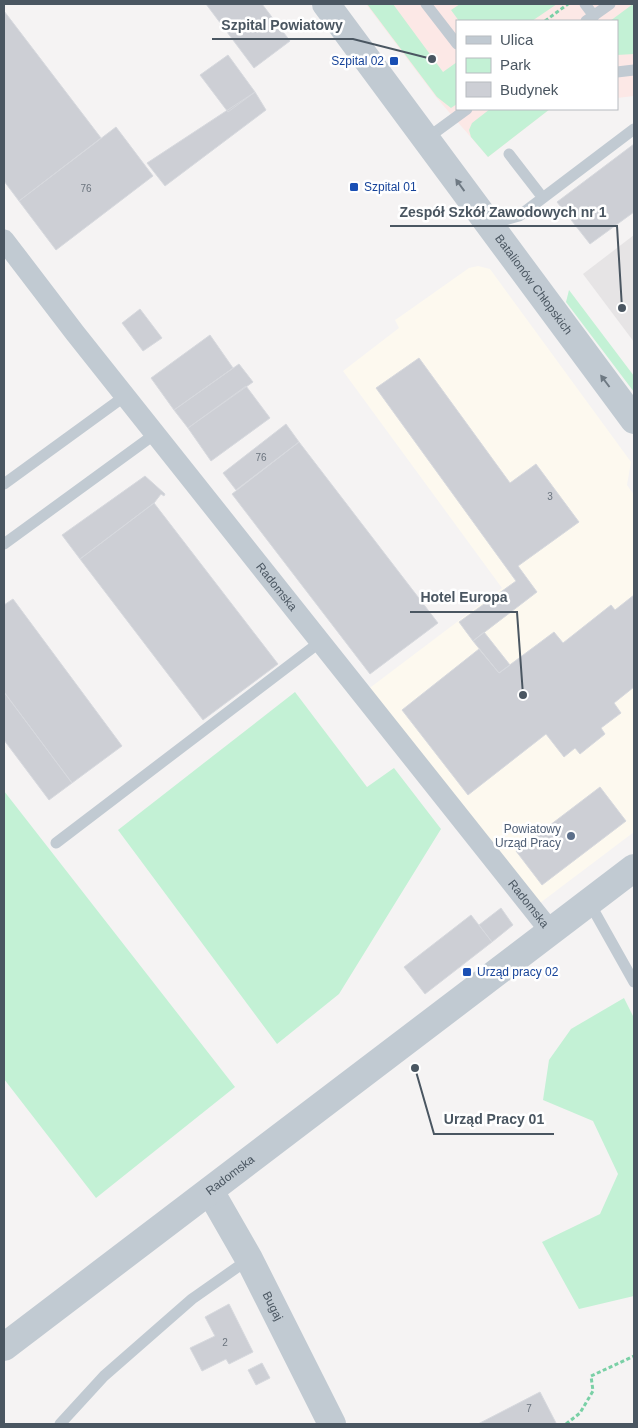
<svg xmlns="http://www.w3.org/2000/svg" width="638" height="1428" font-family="Helvetica,sans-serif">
<rect width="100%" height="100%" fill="#f5f3f3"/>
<path fill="#fdf9ef" d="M478,266L490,269L631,462L627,485L634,495V832L536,906L367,690L502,588L343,371L399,328L395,320L401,316L469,268Z"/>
<path fill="#e6e4e5" d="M634,235V342L583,274Z"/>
<path fill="#fce8e6" d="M366,4H634V96L617,98V21H457V109H550L488,157L436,97Z"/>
<path fill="#c3f1d5" d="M367,4H393L443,72L457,62V104L451,108L437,97Z
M460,4H557L532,21H459L451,10Z
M633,4H634V54L617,55V21H610Z
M490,109H550L488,157L471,137L469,130L472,123Z
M569,290L634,376V392L566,302Z
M295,692L367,787L394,768L441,829L339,994L277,1044L118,830Z
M4,791L235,1087L96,1198L4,1079Z
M624,998L634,1018V1296L579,1309L542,1242L600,1214L618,1174L593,1121L543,1100L549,1060L571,1029Z"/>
<path fill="#cdcfd5" stroke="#d7d9de" d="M206,4H262L290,41L254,68Z
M4,11L101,138L19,201L4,181Z
M228,55L255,92L228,112L200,75Z
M255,92L266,110L165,186L147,163Z
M116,127L153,176L56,250L19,201Z
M634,144V212L590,244L557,202Z
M140,309L162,338L143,351L122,323Z
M210,335L233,368L174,410L151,378Z
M419,358L510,483L536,464L579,522L518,566L537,592L473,641L459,622L516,581L376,388Z
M239,364L253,382L188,428L174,410Z
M246,386L270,418L211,461L188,428Z
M286,424L299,442L236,490L223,473Z
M299,442L438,623L370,674L232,494Z
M145,476L165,494L164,496L161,494L154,503L80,559L62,535Z
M154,503L278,664L203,720L80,559Z
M634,595V687L614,703L621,713L601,728L605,734L580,754L575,748L564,757L546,734L468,795L402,710L479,649L499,673L554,632L563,643L611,605L615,610Z
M13,599L122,746L72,783L4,692V605Z
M484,632L510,665L499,673L473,641Z
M4,692L72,783L49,800L4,740Z
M600,787L626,821L542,885L516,851Z
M501,908L513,925L492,942L479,925Z
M471,915L492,942L425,994L404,967Z
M229,1304L253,1352L229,1364L226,1359L202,1371L190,1348L215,1336L205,1317Z
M262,1363L270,1378L256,1385L248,1370Z
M540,1392L556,1423L555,1424H478Z"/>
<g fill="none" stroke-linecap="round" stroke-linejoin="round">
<path stroke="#7ad0a6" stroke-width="3" stroke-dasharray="4 2.5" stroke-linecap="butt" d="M545,21L568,4
M566,1424L580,1413L593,1391L591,1376L634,1356"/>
<path stroke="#c1cad2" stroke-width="11" d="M426,4L457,44
M585,4L594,16
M586,21L610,4
M617,72L634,70
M426,139L467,109
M509,154L543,198
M490,224L519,216L634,129
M4,484L125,396
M4,544L155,434
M56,843L320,642
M589,902L634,982
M60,1424L104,1376L192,1299L249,1259"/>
<path stroke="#c1cad2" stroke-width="21" id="s1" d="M4,240L75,333L551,932"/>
<g stroke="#c1cad2" stroke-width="28">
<path id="s2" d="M326,4L634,420"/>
<path id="s3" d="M210,1191L249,1259L332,1424"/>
<path id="s4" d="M4,1347L634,868"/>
</g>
</g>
<defs><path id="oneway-solid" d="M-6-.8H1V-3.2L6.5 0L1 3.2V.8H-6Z" transform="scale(1.25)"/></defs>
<g fill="#6e7983">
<use href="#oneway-solid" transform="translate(460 185) rotate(-126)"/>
<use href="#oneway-solid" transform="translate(605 381) rotate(-127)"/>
</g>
<g fill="#1a4fb4" stroke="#fff" stroke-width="2">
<rect x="389" y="56" width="10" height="10" rx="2.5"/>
<rect x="349" y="182" width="10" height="10" rx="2.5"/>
<rect x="462" y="967" width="10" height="10" rx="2.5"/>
</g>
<circle fill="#5c6f8a" stroke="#fff" stroke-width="2" cx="571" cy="836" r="5"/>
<g text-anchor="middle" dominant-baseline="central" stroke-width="5" stroke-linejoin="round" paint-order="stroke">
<g font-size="10" fill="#6b747e">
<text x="86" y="188">76</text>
<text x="261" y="457">76</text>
<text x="550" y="496">3</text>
<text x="225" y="1342">2</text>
<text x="529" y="1408">7</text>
</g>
<g font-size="12" fill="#164399" stroke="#fff" text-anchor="start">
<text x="384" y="61" text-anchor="end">Szpital 02</text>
<text x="364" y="187">Szpital 01</text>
<text x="477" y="972">Urząd pracy 02</text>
</g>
<g font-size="12" fill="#4a5661" stroke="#fff">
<text stroke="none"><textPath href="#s2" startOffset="349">Batalionów Chłopskich</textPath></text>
<text stroke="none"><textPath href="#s1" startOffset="441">Radomska</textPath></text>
<text stroke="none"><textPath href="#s1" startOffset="846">Radomska</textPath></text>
<text stroke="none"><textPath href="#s4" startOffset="284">Radomska</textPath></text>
<text stroke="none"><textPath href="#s3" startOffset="131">Bugaj</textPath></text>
</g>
<g font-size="12" fill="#4e5e75" stroke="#fff" text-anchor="end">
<text x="561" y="829">Powiatowy<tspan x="561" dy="14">Urząd Pracy</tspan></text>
</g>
</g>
<path fill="none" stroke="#4a5661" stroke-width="2" d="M432 59L353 39H212M622 308L617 226H390M523 695L517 612H410M415 1068L434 1134H554"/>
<g fill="#4a5661" stroke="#fff" stroke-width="2">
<circle cx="432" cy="59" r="5"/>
<circle cx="622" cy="308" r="5"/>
<circle cx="523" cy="695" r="5"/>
<circle cx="415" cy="1068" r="5"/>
</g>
<g font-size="14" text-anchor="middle" font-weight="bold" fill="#4a5661" stroke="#fff" stroke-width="5" stroke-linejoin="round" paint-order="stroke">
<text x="282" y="30">Szpital Powiatowy</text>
<text x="503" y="217">Zespół Szkół Zawodowych nr 1</text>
<text x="464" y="602">Hotel Europa</text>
<text x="494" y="1124">Urząd Pracy 01</text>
</g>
<rect width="638" height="1428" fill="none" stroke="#4a5661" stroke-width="10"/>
<rect x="456" y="20" width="162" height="90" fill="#ffffff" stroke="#b7bbc0"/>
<rect x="466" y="36" width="25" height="8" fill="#c1cad2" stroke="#b7bbc0"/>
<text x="500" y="45" font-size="15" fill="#4a5661">Ulica</text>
<rect x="466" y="58" width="25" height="15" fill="#c3f1d5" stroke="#b7bbc0"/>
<text x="500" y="70" font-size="15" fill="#4a5661">Park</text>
<rect x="466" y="82" width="25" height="15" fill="#cdcfd5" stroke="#b7bbc0"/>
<text x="500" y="95" font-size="15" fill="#4a5661">Budynek</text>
</svg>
